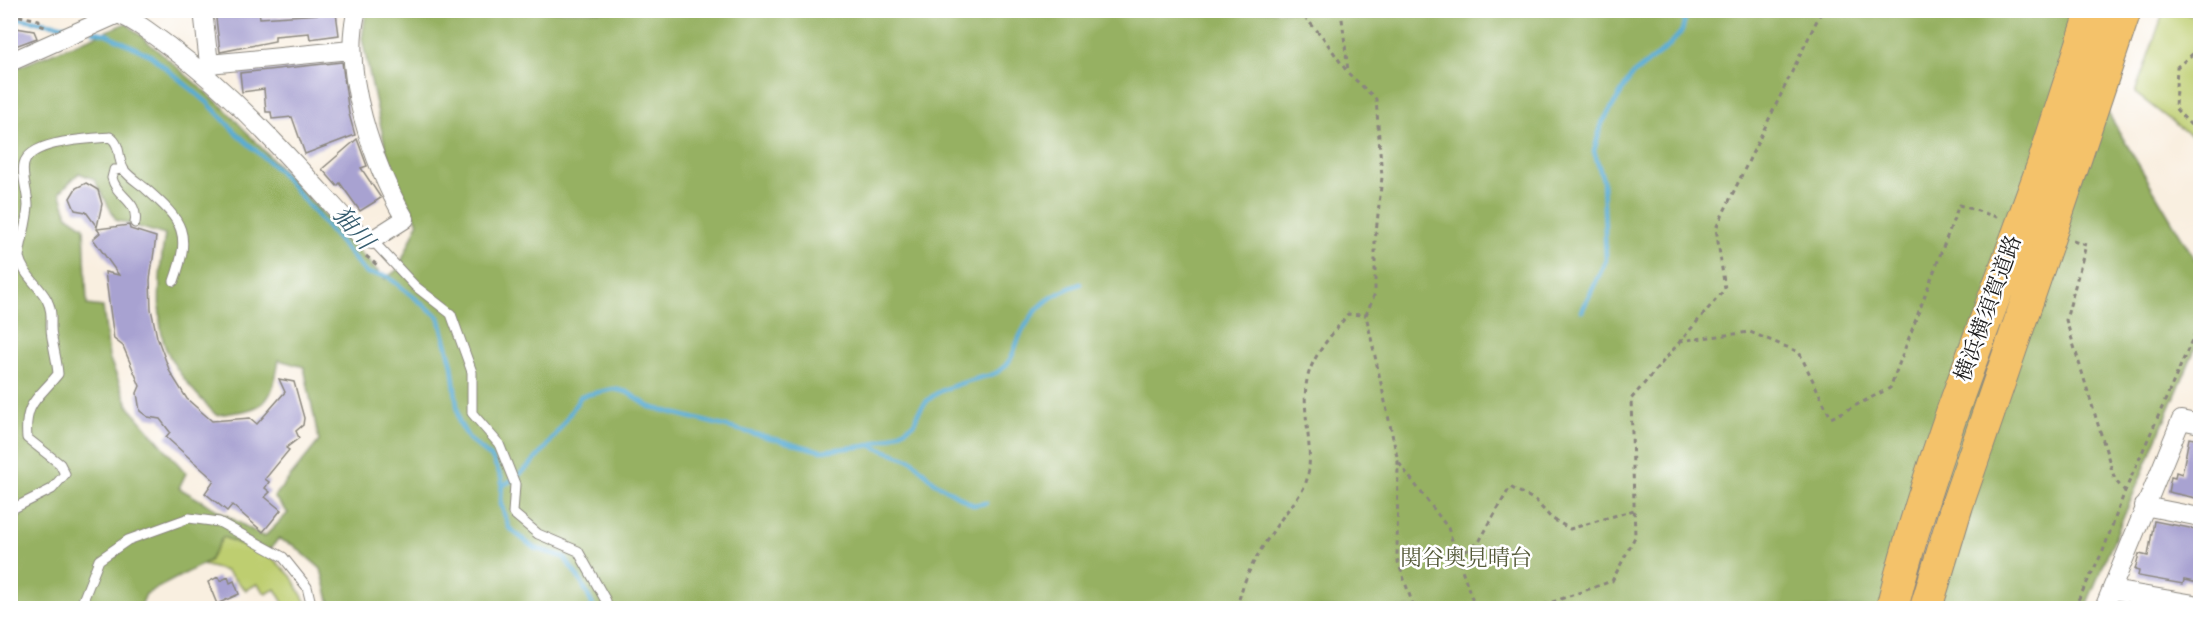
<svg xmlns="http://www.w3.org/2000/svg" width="2211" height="619" font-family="'Sorts Mill Goudy','Noto Serif JP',serif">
<rect width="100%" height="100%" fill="#fff"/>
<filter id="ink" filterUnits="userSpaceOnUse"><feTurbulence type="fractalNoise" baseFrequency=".0167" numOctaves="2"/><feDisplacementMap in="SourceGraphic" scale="12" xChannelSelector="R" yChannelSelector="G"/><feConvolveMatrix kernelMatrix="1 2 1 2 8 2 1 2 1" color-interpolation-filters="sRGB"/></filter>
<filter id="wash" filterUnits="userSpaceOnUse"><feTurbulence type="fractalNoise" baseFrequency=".008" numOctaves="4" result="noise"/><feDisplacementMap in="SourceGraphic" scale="24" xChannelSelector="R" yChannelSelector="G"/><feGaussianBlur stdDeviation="1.35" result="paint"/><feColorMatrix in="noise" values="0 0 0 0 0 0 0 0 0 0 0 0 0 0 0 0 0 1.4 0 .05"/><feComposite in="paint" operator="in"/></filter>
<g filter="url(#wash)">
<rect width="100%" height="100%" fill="#f9efe0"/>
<path fill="#bece70" stroke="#6d7546" stroke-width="1.5" d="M2164,11H2182L2200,20V143L2135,93Z
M222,536L270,556L291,576L309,608H286L275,589L266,594L257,584L246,590L226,571L202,565L209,561Z"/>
<path fill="#96b162" stroke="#59663f" stroke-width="1.5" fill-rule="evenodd" d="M366,11H2078L2070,49L2200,268V337L2085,608H331L321,569L293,545L278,539L266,555L223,537L209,561L146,594L140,608H11V70L126,23L224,108L385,279L398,269L418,223L388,160L362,39ZM79,173L94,179L116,220L165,235C160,261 155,324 166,349C177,374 197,395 216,415C263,409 271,409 279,360L304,367L319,441L274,497L288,513L264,537L179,488L186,473L129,407L109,357L103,307L87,305L84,227L68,216L60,192Z"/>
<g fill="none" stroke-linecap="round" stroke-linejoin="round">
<path stroke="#59acd4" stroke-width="4.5" d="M10,17L73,27
M93,31L106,34L150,55L208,103L235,132L279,171L366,273L387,276L439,317L452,365L459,422L469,439L492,458L502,479L501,504L509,528L534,548L564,557L582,583L594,608
M1582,311L1606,260L1603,180L1594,151L1602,123L1632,75L1668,47L1682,31L1688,10
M869,445L912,460L934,482L973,505L986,503
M502,486C536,468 561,428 581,396L614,389L627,392L650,407L821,451L866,446L890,438L914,424C923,391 952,386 982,377C987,376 994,375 999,371C1015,360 1013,348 1022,332C1036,305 1052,294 1080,284"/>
</g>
<g id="blocks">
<path fill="#a8a2d1" d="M215,10H234V14L259,11L260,18L336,13L339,35L310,39L309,33L275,36V41L220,52Z
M10,27L34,31L37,38L10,48Z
M342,62L349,114L355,135L305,154L292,117L272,119L271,112H266L264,89L242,92L240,73Z
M357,139L367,166L361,168L381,198L360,211L340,183L337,186L322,169Z
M86,183L98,190L102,204L97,227L86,212L75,210L70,198L76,188Z
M129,225L130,229L156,237L150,280L151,309L157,337L170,372L187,399L212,421L250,418L257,424L285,392L279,379L294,382L304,418L303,425L296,431L299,438L286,448L289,450L265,479L269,482L265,488L270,492L265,497L281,510L263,532L232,505L227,511L205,493L214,480L166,437L170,432L160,419L148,417L140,411L137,393L140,386L123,346L114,339L105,272L119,275L93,239L100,233L97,229Z
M2189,438L2200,440V477L2196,498L2168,492L2171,477L2175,478L2176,472L2182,474Z
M2154,521L2200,530L2199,583L2184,580L2183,584L2138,576L2139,571L2135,570L2139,554L2148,556Z
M218,577L220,581L228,577L230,583L234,581L239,594L217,604L208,582Z"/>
</g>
</g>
<g filter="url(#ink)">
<use href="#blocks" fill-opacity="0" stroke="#8a867e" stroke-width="1.5"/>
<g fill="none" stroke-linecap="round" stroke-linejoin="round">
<g stroke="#8a867e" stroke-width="11">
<path id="service" d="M123,169L114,170L112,178C117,198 139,200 135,223
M372,240L415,286L451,314L472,372V413L499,444L515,484L513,513L538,534L578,551L606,601L607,608
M10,510L52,489L65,474L60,464L27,438C24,402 38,399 58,374C57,358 51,341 51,327C51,317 52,310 47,300C39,285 23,275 19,257C21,240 27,223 28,206C28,193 21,176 24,164C30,140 90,139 110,137C122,145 117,160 124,170C129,177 139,183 146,189C184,222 191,233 174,281
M80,608L99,560L128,540L189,518L219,522L283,557L307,587L312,608"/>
</g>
<g stroke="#8a867e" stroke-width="20">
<path id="minor" d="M203,10L209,64L207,75
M10,62L118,14C138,22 153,35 171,48C242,101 299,169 359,234L372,240L405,219C374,166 340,71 357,10
M209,64L351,50
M2144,506L2200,517
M2112,590L2200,605
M2104,608L2181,420L2200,424"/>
</g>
<g stroke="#8a867e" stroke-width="34">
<path id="motorway" d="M1892,608C1924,481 1971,359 2017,237
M1926,608L1957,505L2047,243"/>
</g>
<path stroke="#8a867e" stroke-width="3" stroke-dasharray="4.5 4.5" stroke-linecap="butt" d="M1298,10L1322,36L1348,73L1376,99L1382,177L1375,242V293L1366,315L1398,461L1397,559L1414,608
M1341,10L1348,71
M10,14L39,20V25L48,28
M2200,48L2177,67L2175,108L2200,135
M2073,241L2086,245L2066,320L2115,480L2125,491
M366,256L377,265
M1679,341L1750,332L1799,352L1831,418L1890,388L1959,205L2000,218
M1399,463L1448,528L1475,608
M1458,557L1479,542L1510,487L1535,500L1551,518L1570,529L1634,510
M1237,608C1245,570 1262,547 1284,515C1291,506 1300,496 1305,485C1317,455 1300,413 1307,380C1312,355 1333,334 1348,314L1366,315
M1535,608L1612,581L1635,537L1631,399L1725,289L1716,228L1822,10
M2074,608L2103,551L2125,491L2200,322"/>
<use href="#service" stroke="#fff" stroke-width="9"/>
<use href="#minor" stroke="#fff" stroke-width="18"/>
<use href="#motorway" stroke="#f4c26a" stroke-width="32"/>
<g stroke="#8a867e" stroke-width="34" stroke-linecap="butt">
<path id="motorway-bridge" d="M2017,237L2042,168L2093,10
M2047,243L2125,10"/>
</g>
<use href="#motorway-bridge" stroke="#f4c26a" stroke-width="32"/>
</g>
</g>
<g text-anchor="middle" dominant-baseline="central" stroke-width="5" stroke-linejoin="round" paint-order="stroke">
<g font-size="22" fill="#1c1c1c" stroke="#fff">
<text transform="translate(1990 309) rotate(-70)">横浜横須賀道路</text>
</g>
<g font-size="22" fill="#555a39" stroke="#fff">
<text x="1466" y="560">関谷奥見晴台</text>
</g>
<g font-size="24" font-style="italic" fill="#375d6f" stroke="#fff">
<text transform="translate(352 229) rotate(49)">㹨川</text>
</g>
</g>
<rect width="2211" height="619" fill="none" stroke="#fff" stroke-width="36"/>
</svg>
